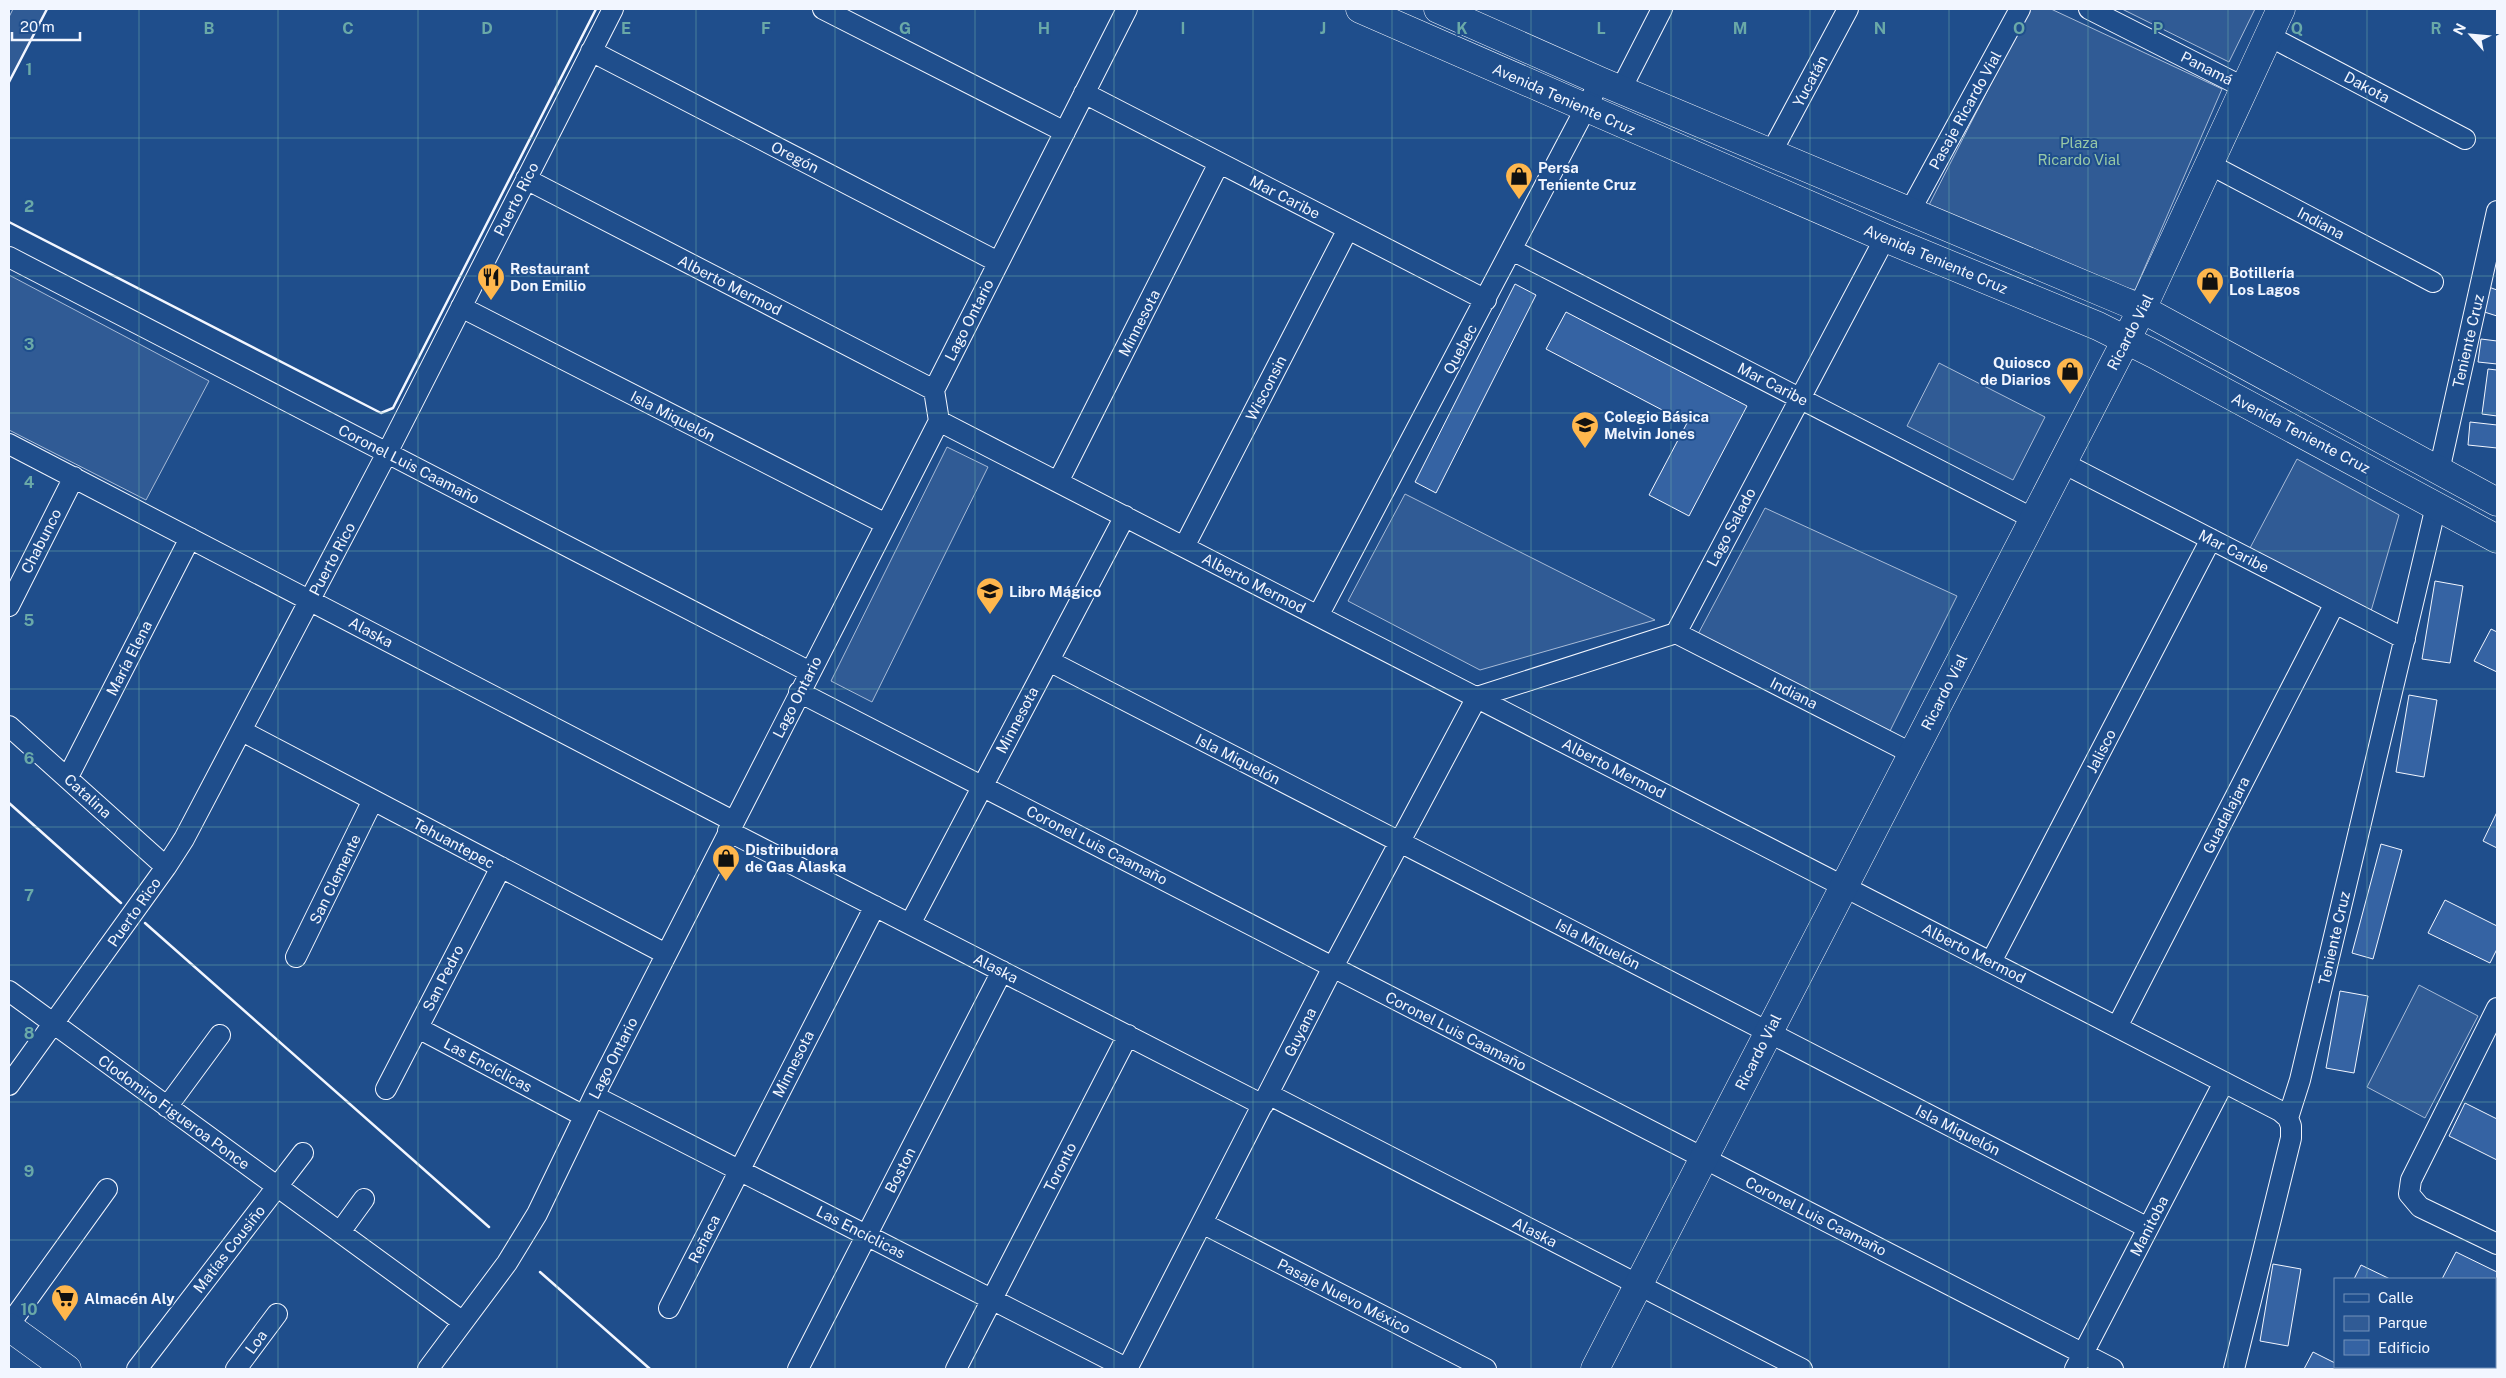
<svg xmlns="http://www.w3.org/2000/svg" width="2506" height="1378" font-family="'Public Sans',sans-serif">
<rect width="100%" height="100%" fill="#1f4e8c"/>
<path fill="#305b95" stroke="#a8bbd7" d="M13,9H47L9,82V17Z
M2029,9H2051L2222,89L2135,290L2105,282L1929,205Z
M2122,9H2255L2229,62Z
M9,275L209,381L146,500L9,430Z
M1939,363L2045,417L2013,480L1907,426Z
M947,447L988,467L872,702L831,681Z
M2297,459L2399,515L2371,611L2250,548Z
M1405,494L1655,620L1480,670L1348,601Z
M1765,508L1957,596L1888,735L1697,636Z
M2419,985L2478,1016L2425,1118L2367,1087Z"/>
<path fill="#3563a3" stroke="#f2f6ff" d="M1515,284L1536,295L1436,493L1415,482Z
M2486,286L2497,290V316L2478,310Z
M1566,312L1747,406L1689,516L1649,495L1687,423L1546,349Z
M2481,339L2497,341V364L2478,362Z
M2488,369L2497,370V416L2482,414Z
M2470,422L2497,425V448L2468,445Z
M2435,581L2463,586L2450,663L2422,659Z
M2491,629L2497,632V672L2474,661Z
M2409,695L2437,700L2424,777L2396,772Z
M2497,812V848L2483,841Z
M2381,844L2402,850L2373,959L2352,953Z
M2445,900L2497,926V949L2490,963L2428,933Z
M2340,991L2368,996L2354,1073L2326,1068Z
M2465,1103L2497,1119V1160L2449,1136Z
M2456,1252L2497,1272V1312L2495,1311V1279H2442Z
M2273,1264L2301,1269L2288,1346L2260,1341Z
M2361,1265L2390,1279H2354Z
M2313,1352L2335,1363V1367L2347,1369H2304Z"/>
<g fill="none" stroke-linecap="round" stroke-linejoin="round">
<g stroke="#f2f6ff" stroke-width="22">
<path id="street" d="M823,9L1065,132
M2089,9L2245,88
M2269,36L2465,139
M591,51L998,262
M1621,89L1662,9
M1084,93L1486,300
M1771,153L1848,9
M2209,164L2433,282
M526,179L934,390
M1910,211L2020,9
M1512,250L2034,519
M9,257L810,672
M461,307L886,524
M939,421L2280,1111L2288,1118
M9,444L733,821
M2063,463L2405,639
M2439,471L2497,211
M1058,482L1219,163
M1184,547L1348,229
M9,606L74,477
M1318,616L1600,81
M1676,633L1913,754
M1049,661L2148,1228
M799,692L2113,1369
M9,726L166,867
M242,731L666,954
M68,777L190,538
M728,831L1263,1105
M910,924L1125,516
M296,957L373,800
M1991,962L2211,539
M9,991L463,1322
M2497,1008L2411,1180L2409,1194L2420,1207L2497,1244
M2117,1027L2335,603
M418,1028L584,1116
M9,1085L166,867L184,839L387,453L613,9
M386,1089L501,867
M1268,1094L1802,1369
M594,1096L1128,1369
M167,1107L220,1035
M1202,1223L1486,1369
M340,1232L364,1199
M669,1308L875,906
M9,1325L107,1189
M137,1369L303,1153
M236,1369L277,1314
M428,1369L507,1263L537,1214L594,1096L939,421L934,390L1127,9
M798,1369L1002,971
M956,1369L1128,1035
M1127,1369L1333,967L1477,697L1676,633L1885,238
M2075,1369L2224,1082
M2234,1369L2291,1138V1126L2288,1118L2300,1080L2436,506"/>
</g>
<g stroke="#f2f6ff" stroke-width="29">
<path id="secondary" d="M9,1327L67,1369
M1595,1369L2142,309L2281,9"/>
</g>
<g stroke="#f2f6ff" stroke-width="29">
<path id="primary" d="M1360,9L1885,238L2098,326L2154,354L2497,539
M1438,9L1600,81L2142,309L2497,502"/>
</g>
<use href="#street" stroke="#1f4e8c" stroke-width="20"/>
<use href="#secondary" stroke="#1f4e8c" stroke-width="28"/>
<use href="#primary" stroke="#1f4e8c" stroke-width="28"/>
<path stroke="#f2f6ff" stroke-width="2.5" d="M9,82L47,9
M9,222L381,413L393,408L596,9
M9,803L121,903
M145,923L489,1227
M540,1272L650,1369"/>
</g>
<path fill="none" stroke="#6aa9a8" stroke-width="1" stroke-opacity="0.55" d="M139,9V1369M278,9V1369M418,9V1369M557,9V1369M696,9V1369M835,9V1369M975,9V1369M1114,9V1369M1253,9V1369M1392,9V1369M1531,9V1369M1671,9V1369M1810,9V1369M1949,9V1369M2088,9V1369M2228,9V1369M2367,9V1279M9,138H2497M9,276H2497M9,413H2497M9,551H2497M9,689H2497M9,827H2497M9,965H2497M9,1102H2497M9,1240H2497M2367,1367V1369"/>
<defs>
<g id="shop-pin" transform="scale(1.4375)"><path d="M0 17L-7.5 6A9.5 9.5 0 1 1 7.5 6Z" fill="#ffb74d" stroke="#1f4e8c"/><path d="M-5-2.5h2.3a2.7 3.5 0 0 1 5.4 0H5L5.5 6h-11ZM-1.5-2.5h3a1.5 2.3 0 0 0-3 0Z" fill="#111"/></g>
<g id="restaurant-pin" transform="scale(1.4375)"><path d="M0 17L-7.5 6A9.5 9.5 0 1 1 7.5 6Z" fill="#ffb74d" stroke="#1f4e8c"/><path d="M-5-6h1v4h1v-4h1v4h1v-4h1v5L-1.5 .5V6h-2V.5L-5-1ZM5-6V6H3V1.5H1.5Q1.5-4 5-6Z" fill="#111"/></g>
<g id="school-pin" transform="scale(1.4375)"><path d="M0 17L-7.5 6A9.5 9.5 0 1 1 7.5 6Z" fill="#ffb74d" stroke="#1f4e8c"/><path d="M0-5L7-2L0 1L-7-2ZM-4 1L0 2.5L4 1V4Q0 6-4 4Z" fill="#111"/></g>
<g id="supermarket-pin" transform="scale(1.4375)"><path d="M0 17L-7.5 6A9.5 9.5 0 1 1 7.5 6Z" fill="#ffb74d" stroke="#1f4e8c"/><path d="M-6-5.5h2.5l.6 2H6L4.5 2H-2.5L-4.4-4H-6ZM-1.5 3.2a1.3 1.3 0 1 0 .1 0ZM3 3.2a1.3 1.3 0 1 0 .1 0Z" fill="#111"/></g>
</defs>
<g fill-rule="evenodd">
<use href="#shop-pin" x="1519" y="176"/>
<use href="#restaurant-pin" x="491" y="277"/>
<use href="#shop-pin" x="2210" y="281"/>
<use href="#shop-pin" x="2070" y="371"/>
<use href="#school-pin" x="1585" y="425"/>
<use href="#school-pin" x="990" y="591"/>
<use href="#shop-pin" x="726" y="858"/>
<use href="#supermarket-pin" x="65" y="1298"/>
</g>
<g text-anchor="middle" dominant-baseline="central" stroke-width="4" stroke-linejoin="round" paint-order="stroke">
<g font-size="15" fill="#f2f6ff" stroke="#1f4e8c">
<text transform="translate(2207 68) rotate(27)">Panamá</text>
<text transform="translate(1810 81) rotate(-62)">Yucatán</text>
<text transform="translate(2367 87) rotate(28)">Dakota</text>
<text transform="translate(1564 99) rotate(24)">Avenida Teniente Cruz</text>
<text transform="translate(1965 110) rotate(-61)">Pasaje Ricardo Vial</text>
<text transform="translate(795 157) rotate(27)">Oregón</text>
<text transform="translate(1285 197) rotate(27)">Mar Caribe</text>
<text transform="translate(516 199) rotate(-63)">Puerto Rico</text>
<text transform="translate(2321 223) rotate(28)">Indiana</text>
<text transform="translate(1936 259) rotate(23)">Avenida Teniente Cruz</text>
<text transform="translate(730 285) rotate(27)">Alberto Mermod</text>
<text transform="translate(969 320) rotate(-63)">Lago Ontario</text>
<text transform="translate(1139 323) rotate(-63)">Minnesota</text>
<text transform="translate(2130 332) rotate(-63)">Ricardo Vial</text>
<text transform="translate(2468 341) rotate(-77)">Teniente Cruz</text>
<text transform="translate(1460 349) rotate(-62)">Quebec</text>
<text transform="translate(1773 384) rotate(27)">Mar Caribe</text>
<text transform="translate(1266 388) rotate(-63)">Wisconsin</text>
<text transform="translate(673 416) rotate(27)">Isla Miquelón</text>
<text transform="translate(2301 433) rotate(28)">Avenida Teniente Cruz</text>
<text transform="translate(409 464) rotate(27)">Coronel Luis Caamaño</text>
<text transform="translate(1731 527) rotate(-62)">Lago Salado</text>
<text transform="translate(41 541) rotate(-63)">Chabunco</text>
<text transform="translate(2234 551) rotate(27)">Mar Caribe</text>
<text transform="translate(332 559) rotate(-62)">Puerto Rico</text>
<text transform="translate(1254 583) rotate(27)">Alberto Mermod</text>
<text transform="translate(371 632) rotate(28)">Alaska</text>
<text transform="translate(129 658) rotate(-63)">María Elena</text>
<text transform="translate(1944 692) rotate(-63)">Ricardo Vial</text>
<text transform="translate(1794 693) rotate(27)">Indiana</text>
<text transform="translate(797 697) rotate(-63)">Lago Ontario</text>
<text transform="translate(1017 720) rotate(-62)">Minnesota</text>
<text transform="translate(2101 751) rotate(-63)">Jalisco</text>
<text transform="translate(1238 759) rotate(27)">Isla Miquelón</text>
<text transform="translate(1614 768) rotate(27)">Alberto Mermod</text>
<text transform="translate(88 796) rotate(42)">Catalina</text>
<text transform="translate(2226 815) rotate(-63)">Guadalajara</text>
<text transform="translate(454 843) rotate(28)">Tehuantepec</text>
<text transform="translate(1097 845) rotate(27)">Coronel Luis Caamaño</text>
<text transform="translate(335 879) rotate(-64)">San Clemente</text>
<text transform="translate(134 912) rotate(-55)">Puerto Rico</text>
<text transform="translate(2334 938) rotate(-77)">Teniente Cruz</text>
<text transform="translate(1598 944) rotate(27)">Isla Miquelón</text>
<text transform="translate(1974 953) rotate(27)">Alberto Mermod</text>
<text transform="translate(996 968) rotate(27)">Alaska</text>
<text transform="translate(443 978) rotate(-63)">San Pedro</text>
<text transform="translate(1456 1031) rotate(27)">Coronel Luis Caamaño</text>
<text transform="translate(1300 1032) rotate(-63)">Guyana</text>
<text transform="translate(1758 1052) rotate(-63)">Ricardo Vial</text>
<text transform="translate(613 1058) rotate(-63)">Lago Ontario</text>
<text transform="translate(793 1064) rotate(-63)">Minnesota</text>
<text transform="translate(488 1065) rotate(28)">Las Encíclicas</text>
<text transform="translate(174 1112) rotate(36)">Clodomiro Figueroa Ponce</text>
<text transform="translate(1958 1130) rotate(27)">Isla Miquelón</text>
<text transform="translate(1060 1167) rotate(-63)">Toronto</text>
<text transform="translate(900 1170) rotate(-63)">Boston</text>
<text transform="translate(1816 1216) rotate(27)">Coronel Luis Caamaño</text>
<text transform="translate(2149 1226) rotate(-63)">Manitoba</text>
<text transform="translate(861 1232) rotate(27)">Las Encíclicas</text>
<text transform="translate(1535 1232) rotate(27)">Alaska</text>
<text transform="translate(704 1239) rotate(-63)">Reñaca</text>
<text transform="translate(229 1249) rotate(-52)">Matías Cousiño</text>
<text transform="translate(1344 1296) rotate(27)">Pasaje Nuevo México</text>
<text transform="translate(256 1342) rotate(-54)">Loa</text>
</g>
<g font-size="15" fill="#97c8a6" stroke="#1f4e8c">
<text x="2079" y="142">Plaza<tspan x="2079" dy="17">Ricardo Vial</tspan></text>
</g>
<g font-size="15" font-weight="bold" fill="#f2f6ff" stroke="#1f4e8c" text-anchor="start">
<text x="1538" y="167">Persa<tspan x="1538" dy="17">Teniente Cruz</tspan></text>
<text x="510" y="268">Restaurant<tspan x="510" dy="17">Don Emilio</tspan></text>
<text x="2229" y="272">Botillería<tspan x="2229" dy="17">Los Lagos</tspan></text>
<text x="2051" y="362" text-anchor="end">Quiosco<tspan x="2051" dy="17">de Diarios</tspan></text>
<text x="1604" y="416">Colegio Básica<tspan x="1604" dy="17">Melvin Jones</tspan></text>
<text x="1009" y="591">Libro Mágico</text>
<text x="745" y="849">Distribuidora<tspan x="745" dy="17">de Gas Alaska</tspan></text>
<text x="84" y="1298">Almacén Aly</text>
</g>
</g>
<g font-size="16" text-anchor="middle" font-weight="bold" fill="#6aa9a8" stroke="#1f4e8c" stroke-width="4" stroke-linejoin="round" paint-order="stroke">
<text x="209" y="34">B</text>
<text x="348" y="34">C</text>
<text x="487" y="34">D</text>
<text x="626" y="34">E</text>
<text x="766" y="34">F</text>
<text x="905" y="34">G</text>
<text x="1044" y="34">H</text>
<text x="1183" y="34">I</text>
<text x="1323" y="34">J</text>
<text x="1462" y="34">K</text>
<text x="1601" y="34">L</text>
<text x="1740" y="34">M</text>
<text x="1880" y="34">N</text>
<text x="2019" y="34">O</text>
<text x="2158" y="34">P</text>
<text x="2297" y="34">Q</text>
<text x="2436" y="34">R</text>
<text x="29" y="75">1</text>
<text x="29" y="212">2</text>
<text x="29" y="350">3</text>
<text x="29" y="488">4</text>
<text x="29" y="626">5</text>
<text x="29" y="764">6</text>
<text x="29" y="901">7</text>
<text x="29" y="1039">8</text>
<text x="29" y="1177">9</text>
<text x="29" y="1315">10</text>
</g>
<rect width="2506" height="1378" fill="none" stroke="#f2f6ff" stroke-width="20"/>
<rect x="2334" y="1278" width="162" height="90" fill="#1f4e8c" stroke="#7391ba"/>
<rect x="2344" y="1294" width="25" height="8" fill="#1f4e8c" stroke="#7391ba"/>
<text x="2378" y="1303" font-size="15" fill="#f2f6ff">Calle</text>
<rect x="2344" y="1316" width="25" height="15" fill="#305b95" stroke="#7391ba"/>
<text x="2378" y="1328" font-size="15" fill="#f2f6ff">Parque</text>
<rect x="2344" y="1340" width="25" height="15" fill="#3563a3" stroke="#7391ba"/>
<text x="2378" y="1353" font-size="15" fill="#f2f6ff">Edificio</text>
<g transform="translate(2471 35) rotate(297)" stroke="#1f4e8c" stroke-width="4" paint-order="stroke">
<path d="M0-4L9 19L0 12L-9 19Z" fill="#f2f6ff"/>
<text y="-8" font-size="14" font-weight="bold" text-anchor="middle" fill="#f2f6ff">N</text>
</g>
<path d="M12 32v8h68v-8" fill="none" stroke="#f2f6ff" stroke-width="2.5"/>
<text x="20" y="32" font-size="15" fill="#f2f6ff" stroke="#1f4e8c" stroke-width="4" paint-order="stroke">20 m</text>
</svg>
